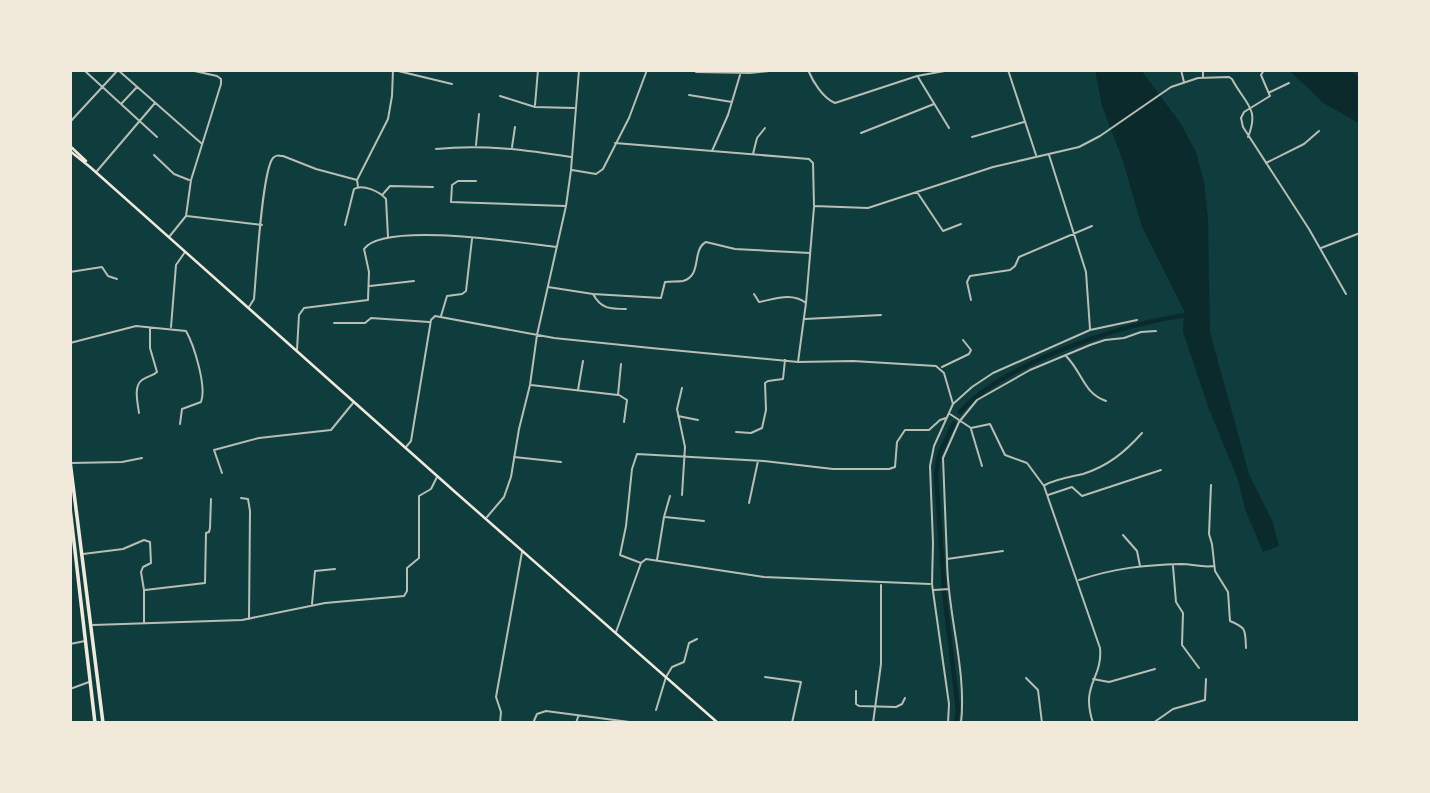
<svg xmlns="http://www.w3.org/2000/svg" width="1430" height="793" font-family="'Times New Roman',serif">
<rect width="100%" height="100%" fill="#0f3d3e"/>
<path fill="#0a2a2b" d="M1095,70H1141L1181,124L1196,152L1204,182L1208,218L1210,332L1249,474L1272,520L1279,546L1263,552L1245,509L1238,480L1209,409L1183,332L1184,311L1142,227L1123,161L1102,106Z
M1289,70H1349L1360,78V124L1322,102Z"/>
<g fill="none" stroke-linecap="round" stroke-linejoin="round">
<path stroke="#0a2a2b" stroke-width="4.5" d="M960,412C1004,363 1123,323 1187,315
M944,587L936,474L939,455L954,423
M944,591L958,710L956,723"/>
<path stroke="#b8beb3" stroke-width="2" d="M118,70L201,143
M394,70L452,84
M808,70C813,82 823,98 835,103L917,76L950,70
M1008,70L1036,155
M1181,70L1184,82
M1203,70V77
M1264,70L1261,75L1270,96L1244,112L1241,118L1243,127L1309,229L1346,294
M85,71L157,137
M696,72L750,73L779,70
M918,77L949,128
M1270,92L1289,83
M689,95L732,102
M500,96L535,107L574,108
M122,103L137,87
M535,105L538,70
M70,122L118,70
M861,133L934,104
M972,137L1024,122
M615,143L809,159L813,163L814,206L868,208L993,167L1079,147L1100,136L1171,87L1198,78L1229,77L1232,79C1245,104 1260,108 1248,137
M476,145L479,114
M512,147L515,127
M436,149C483,144 526,150 571,157
M712,151L728,115L740,75
M753,154L757,138L765,128
M154,155L174,174L189,180
M1049,155L1086,272L1090,329
M1266,163L1304,144L1319,131
M572,170L596,174L603,169L629,118L647,70
M97,171L155,103
M476,181H458L452,185L451,202L565,206
M358,187L357,180L388,119L392,96L393,70
M917,192L943,231L961,224
M383,194L390,186L433,187
M187,216L262,225
M345,225L354,189C363,184 379,191 386,199L388,237
M169,237L186,216L191,180L221,84V79L217,76L190,70
M1321,248L1360,233
M70,272L102,267L108,276L117,279
M370,286L414,281
M548,287L593,294C601,309 610,309 626,309
M593,294L661,298L665,282C671,281 677,282 683,281C703,275 691,250 706,242L735,249L810,253
M754,294L759,302C775,299 792,292 806,303
M971,300L967,282L970,276L1010,270L1015,266L1019,257L1092,226
M249,307L254,299C256,277 262,170 273,158C277,154 278,156 283,156L316,169L357,180
M441,316L447,296L462,294L466,291L472,239
M805,319L881,315
M334,323H365L371,318L429,322
M171,327L176,265L185,252
M70,343L136,326L186,331C194,345 207,387 201,402L182,409L180,424
M297,350L299,315L304,308L368,300L369,272L364,249C384,221 522,243 557,247
M1066,356C1083,373 1083,393 1106,401
M798,362L806,303L814,207
M942,367L969,354L971,350L963,340
M531,385L618,395L621,364
M578,390L583,361
M619,395L627,400L624,422
M139,413C138,404 133,386 142,380C147,376 153,376 157,372L150,348V328
M950,414L971,428L990,424L1005,455L1027,463L1044,486L1100,648C1103,679 1080,684 1093,723
M678,416L698,420
M971,429L982,466
M736,432L751,433L762,428L766,410L765,383L768,381L783,379L785,360
M406,447L411,441L431,320L435,316L554,338L651,348L798,362L853,361L936,366L944,373L953,404
M514,457L561,462
M71,463L122,462L142,458
M222,473L214,450L259,438L331,430L353,403
M1045,485C1056,479 1070,477 1083,474C1108,466 1125,452 1142,433
M1211,485L1209,534L1212,544L1215,571L1228,592L1230,621C1247,628 1245,630 1246,648
M682,495L685,447L677,409L682,388
M1048,495L1072,487L1082,496L1161,470
M241,498L248,499L250,511L249,619
M749,503L758,461
M487,517L504,497L511,477L519,429L530,385L537,335L566,206L571,170L579,70
M665,517L704,521
M1123,535L1137,551L1140,566
M83,554L123,549L144,540L150,542L151,563L143,567L141,572L144,590V623
M947,559L943,458L959,422L977,400L1030,370L1090,345L1105,340L1124,338L1141,332L1156,331
M657,560L664,517L670,496
M641,563L620,555L626,526L632,469L637,454L764,461L833,469H889L895,467L897,442L905,430H929L940,420L946,418
M1173,566L1176,602L1183,613L1182,645L1199,668
M1079,580C1115,568 1144,565 1181,564C1193,564 1202,568 1214,566
M145,590L205,583L206,533L209,532L210,528L211,499
M934,590L949,589
M312,604L315,571L335,569
M93,625L242,620L325,603L404,596L407,591V568L419,558V496L431,489L437,477
M616,632L641,563L646,559L764,577L930,584
M70,644L85,641
M765,677L801,682L792,723
M1026,678L1038,690L1042,723
M1093,679L1109,682L1155,669
M70,689L89,682
M856,691V704L859,706L896,707L902,704L905,698
M656,710L666,677L672,667L684,662L689,643L697,639
M500,723L501,712L496,697L522,552
M533,723L537,714L546,711L637,723
M576,723L578,717
M873,723L881,664V585
M948,723L949,704L932,584L933,543L930,466L934,446L953,404L972,387L993,373L1090,330L1137,320
M961,723C967,669 947,613 947,559L1003,551
M1096,723H1104
M1153,723L1173,709L1205,700L1206,679"/>
<path stroke="#f1e9da" stroke-width="2.5" d="M70,146L86,161
M70,151L90,167L454,491L718,723"/>
<path stroke="#f1e9da" stroke-width="3.5" d="M70,461L103,723
M70,508L95,723"/>
</g>
<rect width="1430" height="793" fill="none" stroke="#f1e9da" stroke-width="144"/>
</svg>
